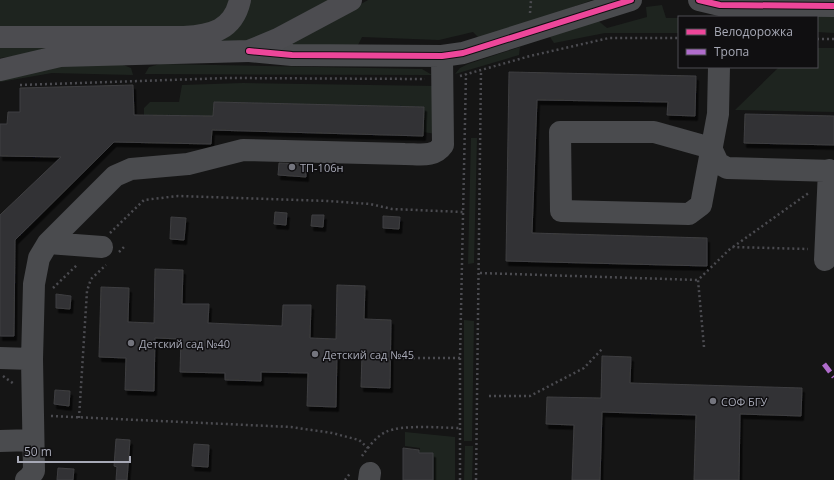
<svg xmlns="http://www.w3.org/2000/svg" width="834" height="480" font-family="'Open Sans',sans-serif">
<defs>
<filter id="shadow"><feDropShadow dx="2.5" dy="4.5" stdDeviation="0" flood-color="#0009"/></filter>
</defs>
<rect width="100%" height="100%" fill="#151515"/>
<path fill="#1e241f" d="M0,0H235L213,26L0,31Z
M250,0H335C297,21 258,45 213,45Z
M368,0H592L482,41L473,32L439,40L362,37L356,49H291L292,43Z
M662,5L666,18H679V33H605L554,43L550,37L596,19L607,28L647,17L646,7Z
M820,10L831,11L834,17V33L817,32V18Z
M154,44L54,51L0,58V45Z
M520,47L519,55L455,74L460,68L468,64Z
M817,48H834V112L735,110L779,67H817Z
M74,64H121L131,68L133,75L52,73L0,82V75Z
M160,64L422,69L432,75L145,74L149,67Z
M243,83L437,86L436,134L423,132L424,107L214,102L213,116L144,115V108L150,102H179L182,85Z
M471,138H477L474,263L468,264Z
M464,320L474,321L472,441H464Z
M405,432L455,437V480H433V453H419L420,448L405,446Z
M465,446H473L472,480H464Z"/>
<path fill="#333334" stroke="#3e3e41" filter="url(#shadow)" d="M509,72L696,76L695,116L667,115L668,102L537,100L532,233L707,238V266L506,261Z
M133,85L134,115L213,116L214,102L424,107L423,136L212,130L211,144L114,142L15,240L14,336H0V215L61,157L0,156V124H7L8,112H20V88Z
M745,114L834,116V145L744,143Z
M279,163L306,164V177L278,175Z
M275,212L287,213L286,225L274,224Z
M312,215H324L323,227L311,226Z
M383,216L400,217L399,229L383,228Z
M171,217L186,218L184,240L170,239Z
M155,269L183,270L182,304H209L208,323L282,326L283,305H311L310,338L336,339L337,285L365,286L364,319L391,320L390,388L361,387L362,354L337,353L336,407L307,406L308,373L261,372V381L225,380V373L180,372L181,339L155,338L154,391L125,390L126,358L99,357L101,287L129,288L128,322L154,323Z
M56,294L71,296L70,309L56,308Z
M602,356L631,357L630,383L802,388L801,416L740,414L739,480H694L696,415L602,412L600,480H572L574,425L546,424L547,397L601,398Z
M55,390L70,391L69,406L54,404Z
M116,439L130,440L127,480H116L117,467L114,466Z
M194,444L209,445L208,467L192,466Z
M403,448L419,450V453H433V480H403Z
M58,468L74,469L73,480H57Z"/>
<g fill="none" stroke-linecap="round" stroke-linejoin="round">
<path stroke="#4b4b50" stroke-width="2.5" stroke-dasharray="2 3" stroke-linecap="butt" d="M530,13L531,0
M817,39H834
M460,76L530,56L609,38H679
M20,85L228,78L425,79
M110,233L144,200L178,196L328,201L370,204L392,209L463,212
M733,247L810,192
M119,252L124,247
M480,273L698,280
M53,288L78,264
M704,347L698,280L732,247L808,249
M403,358H460
M3,376L14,384
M489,396H530L584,368L603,348
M51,416L291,427L332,433L359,440L368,448
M79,418L87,291L91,279L106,265
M362,456C368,448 376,436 386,432C401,424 442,428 460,428
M345,480L351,472
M460,480V358L466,74
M476,480L481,70"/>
<path stroke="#4a4b4e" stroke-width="22" d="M699,0L720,5L834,6
M249,51L292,55L442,56L463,53L631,0
M719,67L718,114L701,205L689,214L561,211L560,132H654L711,148L718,163L727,168L834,171
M48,243L102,247
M825,260L829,170
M0,358L32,359
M0,441L33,440
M26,480L29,478L34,471L32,359L34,284L39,258L48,243L115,176L131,169L188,164L243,150L405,154C419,154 434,158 443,145L442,56
M369,480L370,473"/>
<path stroke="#4c4c50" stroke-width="22" d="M0,37H184C211,35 233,31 240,0
M0,70L60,56L249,51L278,39L351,0"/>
<path stroke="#b06ccc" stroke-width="5" stroke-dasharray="10 5" stroke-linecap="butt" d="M824,364L834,377"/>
<g stroke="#100f11" stroke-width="8">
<path id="cycleway" d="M699,0L720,5L834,6
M249,51L292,55L442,56L463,53L631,0"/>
</g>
<use href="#cycleway" stroke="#ed469a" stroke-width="6"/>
</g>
<g fill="#74757e" stroke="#100f11" stroke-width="1.5">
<circle cx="292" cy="167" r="4"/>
<circle cx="131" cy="343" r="4"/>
<circle cx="315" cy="354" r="4"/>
<circle cx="713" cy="401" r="4"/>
</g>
<g text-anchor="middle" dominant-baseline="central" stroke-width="3" stroke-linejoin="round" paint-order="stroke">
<g font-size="11" fill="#a7a9b6" stroke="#100f11" text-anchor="start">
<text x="300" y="167">ТП-106н</text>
<text x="139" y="343">Детский сад №40</text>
<text x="323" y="354">Детский сад №45</text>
<text x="721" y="401">СОФ БГУ</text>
</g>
</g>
<rect x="678" y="16" width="140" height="52" fill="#100f11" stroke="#4c4d53"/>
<rect x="686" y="29" width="20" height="6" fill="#ed469a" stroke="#4c4d53"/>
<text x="714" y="36" font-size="12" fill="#a7a9b6">Велодорожка</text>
<rect x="686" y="49" width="20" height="6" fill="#b06ccc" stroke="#4c4d53"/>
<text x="714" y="56" font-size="12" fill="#a7a9b6">Тропа</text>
<path d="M18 456v6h112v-6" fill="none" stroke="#a7a9b6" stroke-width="2"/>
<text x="24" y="456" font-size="12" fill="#a7a9b6" stroke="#100f11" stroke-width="3" paint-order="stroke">50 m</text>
</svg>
